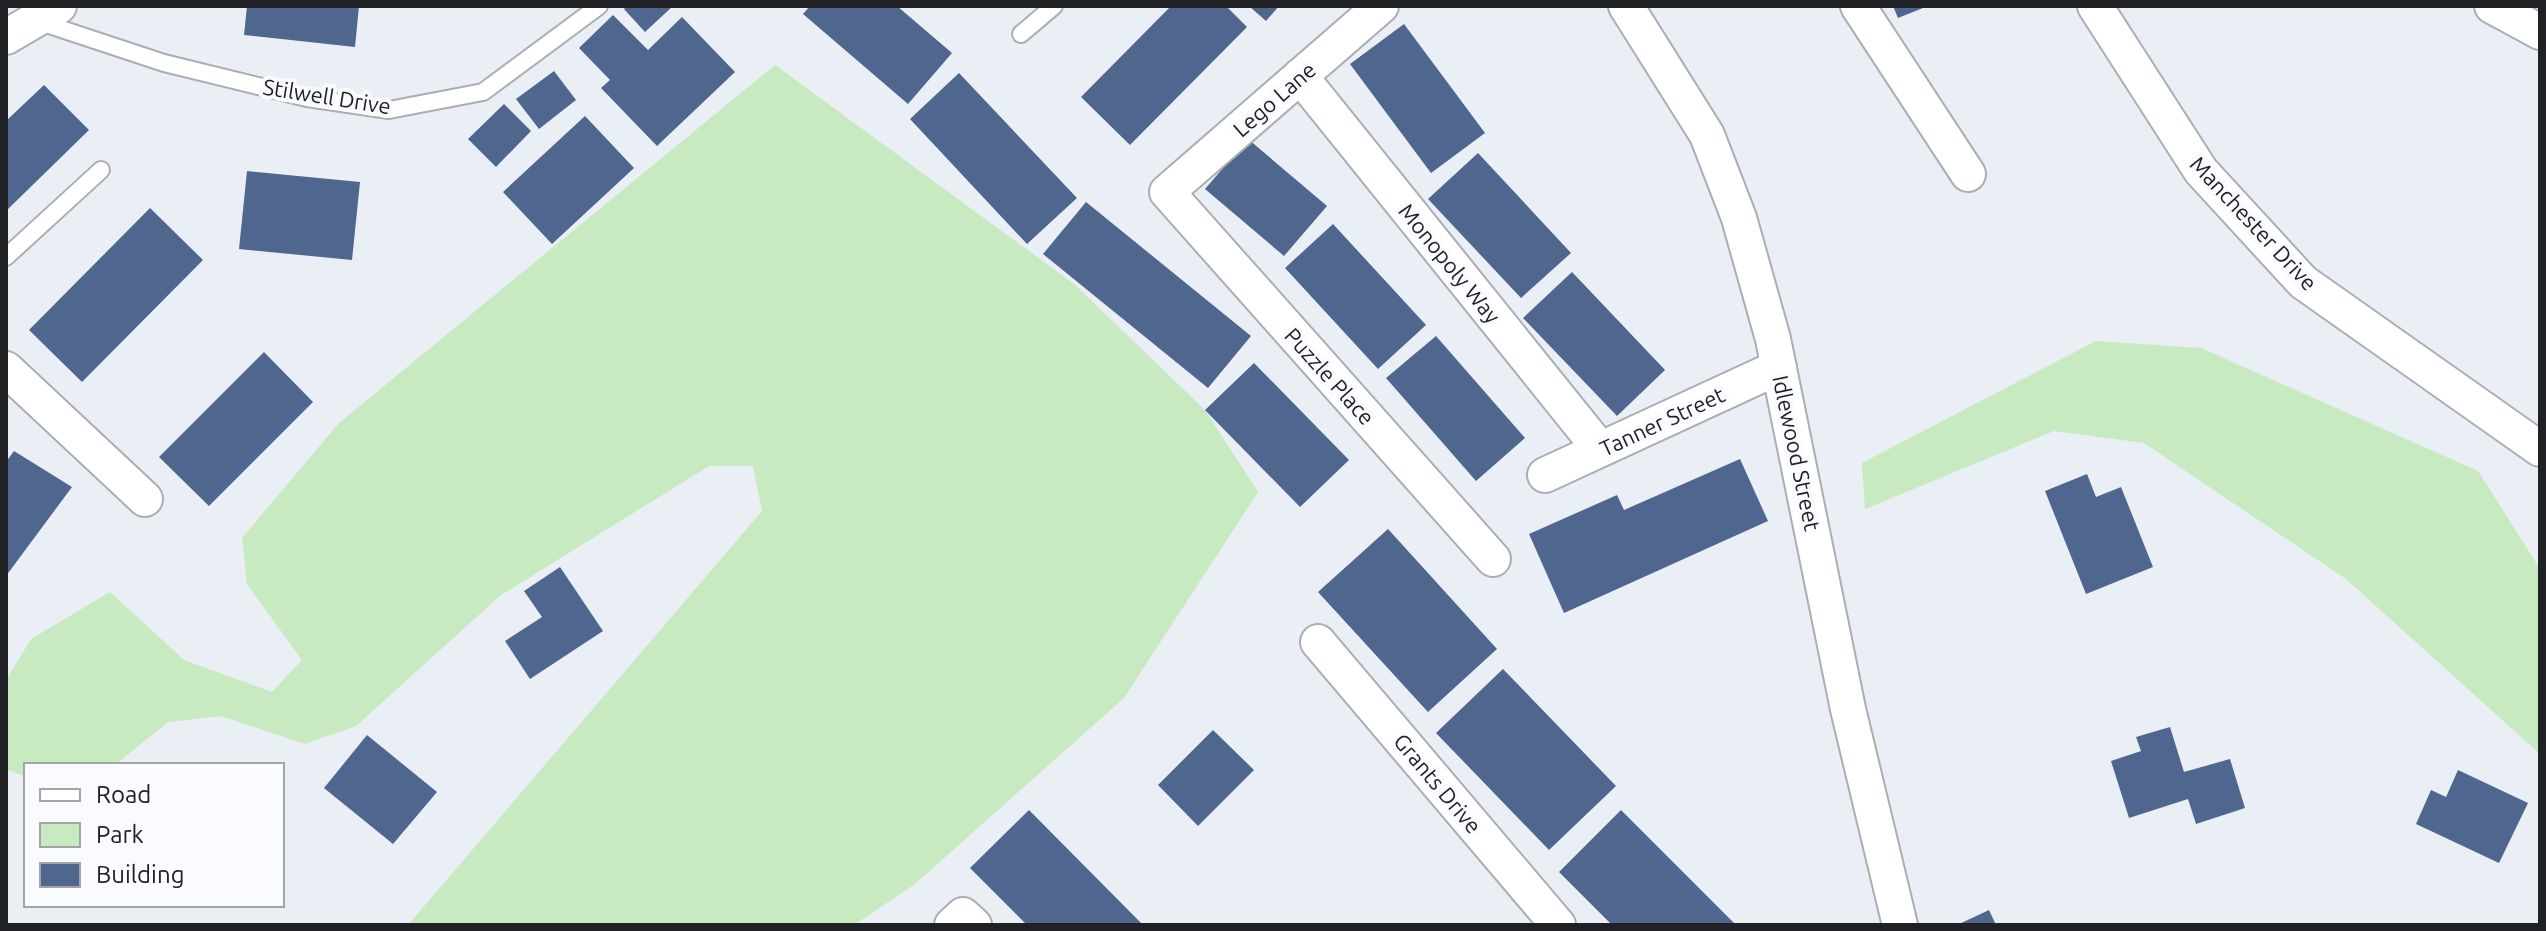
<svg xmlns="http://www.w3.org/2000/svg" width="2546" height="931" font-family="Ubuntu,sans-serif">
<rect width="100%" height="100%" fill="#eaeef5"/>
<path fill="#c7eac0" d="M775,65L1074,284L1205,410L1258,492L1124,698L915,884L854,925H408L762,511L753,466H709L501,595L356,726L305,744L221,716L168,722L115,765H26V777L6,769V680L31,639L110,592L184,660L272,692L302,660L247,584L242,538L339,423Z
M2096,341L2201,348L2478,471L2540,569V754L2346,579L2144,443L2054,431L1865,509L1862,463Z"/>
<path fill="#4f668f" d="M247,6H359L355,47L244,35Z
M627,6H673L645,32L624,9Z
M810,6H897L952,53L908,104L803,14Z
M1171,6H1226L1247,27L1130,145L1081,97Z
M1249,6H1279L1266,21Z
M1893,6H1928L1898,18Z
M613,15L648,50L682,17L735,72L657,146L601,88L610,80L579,48Z
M1404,24L1485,133L1431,173L1350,64Z
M554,71L576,100L539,129L516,99Z
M959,73L1077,198L1027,244L910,119Z
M44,85L89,130L6,211V121Z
M504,104L531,131L496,167L468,139Z
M585,116L634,168L552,244L503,192Z
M1248,139L1327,206L1284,256L1205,189Z
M1478,153L1571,253L1521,298L1428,199Z
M247,171L360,182L352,260L239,249Z
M1086,202L1251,336L1208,388L1043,254Z
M150,208L203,260L82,382L29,330Z
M1333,224L1426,325L1378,369L1285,268Z
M1572,272L1665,370L1617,416L1523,318Z
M1436,336L1525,438L1476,481L1386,378Z
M264,352L313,402L209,506L159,457Z
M1254,363L1349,460L1300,507L1205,410Z
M14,451L72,487L6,576V462Z
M1740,459L1768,521L1564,613L1529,534L1617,495L1624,510Z
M2087,474L2096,497L2121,487L2153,567L2086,594L2045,491Z
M1388,529L1497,649L1428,712L1318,592Z
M560,567L603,631L530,679L505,641L542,617L524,591Z
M1503,669L1616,786L1549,850L1436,733Z
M2170,727L2184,772L2230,759L2245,808L2196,824L2188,799L2129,818L2111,761L2141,751L2136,737Z
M1213,730L1254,770L1198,826L1158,785Z
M367,735L437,792L393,844L324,788Z
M2458,770L2528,803L2499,863L2416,824L2431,790L2446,797Z
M1029,810L1143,925H1027L970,868Z
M1621,810L1736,925H1612L1559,872Z
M1989,910L1996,925H1957Z"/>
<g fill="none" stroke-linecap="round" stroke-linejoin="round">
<g stroke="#aaaeb4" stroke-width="20">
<path id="lane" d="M37,21L164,63L307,98L389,110L483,92L599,6
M1021,34L1054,6
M6,257L101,170"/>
</g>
<g stroke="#aaaeb4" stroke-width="38">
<path id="street" d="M1381,6L1167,192L1493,559
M1626,6L1707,135L1739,218L1773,339L1848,709L1900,925
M1858,6L1968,174
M2095,6L2201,171L2303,282L2540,449
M2492,6L2540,32
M6,37L59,6
M1300,76L1600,449
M6,369L145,499
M1545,475L1779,367
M1318,642L1558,925
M952,925L963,915L974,925"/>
</g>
<use href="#lane" stroke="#fff" stroke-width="16"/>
<use href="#street" stroke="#fff" stroke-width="34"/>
</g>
<g text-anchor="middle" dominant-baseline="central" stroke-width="8" stroke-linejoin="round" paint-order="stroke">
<g font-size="22" fill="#202124" stroke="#f9fbfe">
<text transform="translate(327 96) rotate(9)">Stilwell Drive</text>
<text transform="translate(1274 99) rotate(-41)">Lego Lane</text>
<text transform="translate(2254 223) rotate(47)">Manchester Drive</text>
<text transform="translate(1450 263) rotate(51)">Monopoly Way</text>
<text transform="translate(1330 376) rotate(48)">Puzzle Place</text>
<text transform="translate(1662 421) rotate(-25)">Tanner Street</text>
<text transform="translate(1797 453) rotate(78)">Idlewood Street</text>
<text transform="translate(1438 783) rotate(50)">Grants Drive</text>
</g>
</g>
<rect width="2546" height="931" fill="none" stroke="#202124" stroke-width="16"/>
<rect x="24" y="763" width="260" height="144" fill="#f9fbfe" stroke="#a2a4a7" stroke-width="2"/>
<rect x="40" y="789" width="40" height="12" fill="#ffffff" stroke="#a2a4a7" stroke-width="2"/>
<text x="96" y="803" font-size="24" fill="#202124">Road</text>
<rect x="40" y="823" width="40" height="24" fill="#c7eac0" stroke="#a2a4a7" stroke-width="2"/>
<text x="96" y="843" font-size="24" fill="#202124">Park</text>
<rect x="40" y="863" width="40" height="24" fill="#4f668f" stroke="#a2a4a7" stroke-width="2"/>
<text x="96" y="883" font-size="24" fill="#202124">Building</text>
</svg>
